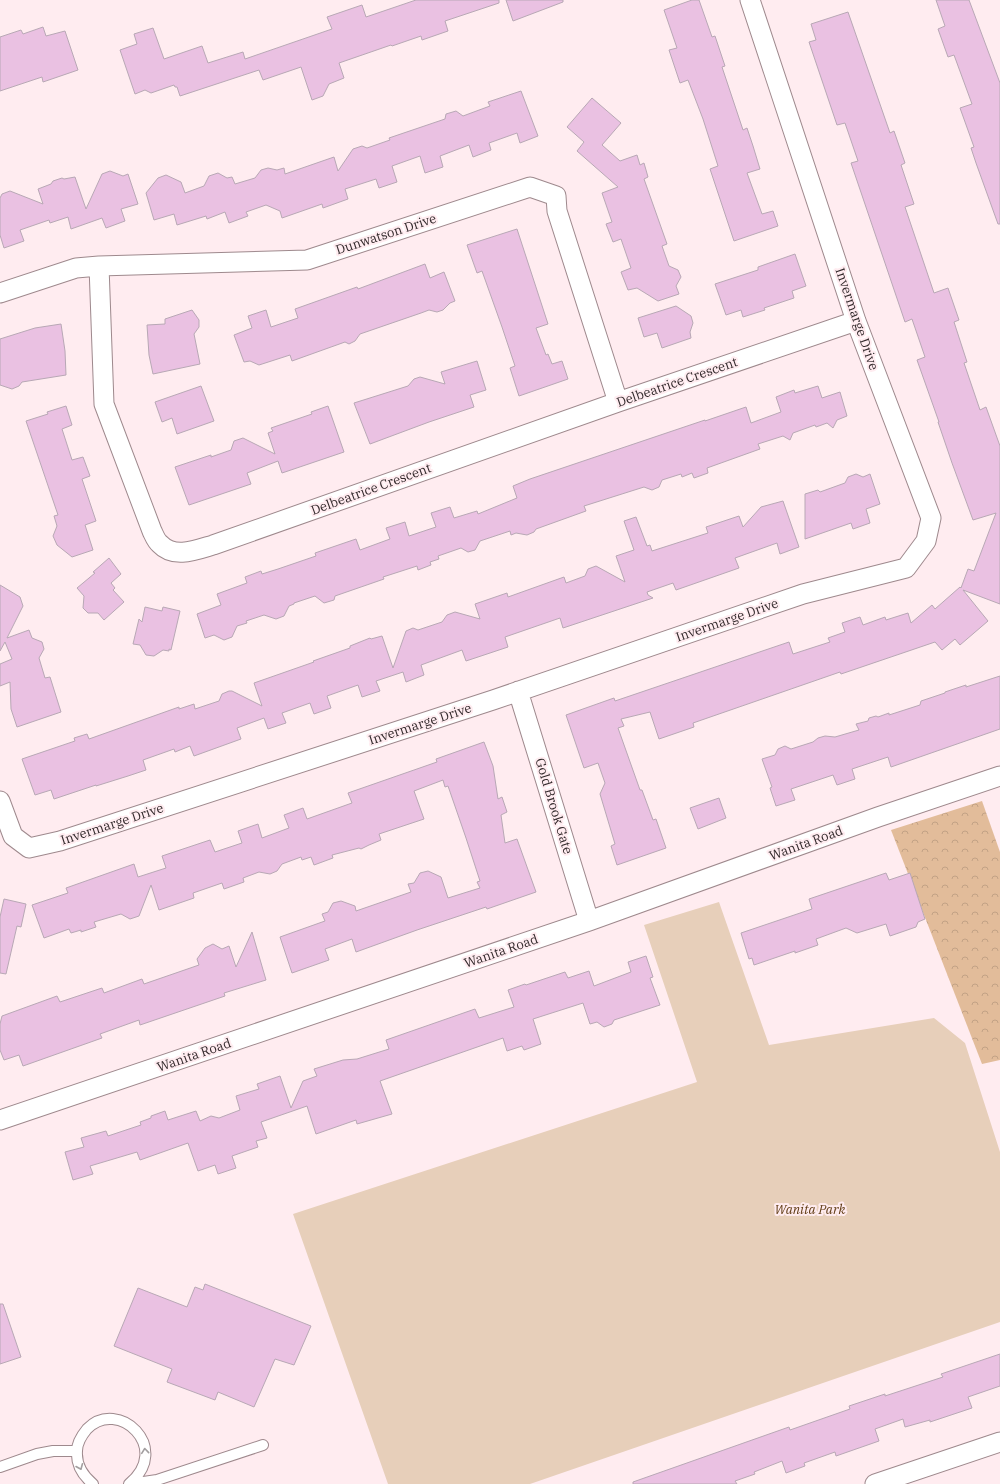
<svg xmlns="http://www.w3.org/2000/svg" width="1000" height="1484" font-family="'IBM Plex Serif',serif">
<defs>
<pattern id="forest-crowns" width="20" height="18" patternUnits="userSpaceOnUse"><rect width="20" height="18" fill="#e2bc9a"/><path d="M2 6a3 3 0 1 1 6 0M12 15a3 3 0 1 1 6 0" fill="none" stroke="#c2a285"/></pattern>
</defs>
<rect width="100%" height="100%" fill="#ffecf0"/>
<path fill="url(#forest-crowns)" d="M982,801L1000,852V1060L982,1064L891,830Z"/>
<path fill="#e7cfba" d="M719,902L769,1045L934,1018L965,1043L1000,1152V1322L530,1484H388L293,1214L697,1082L644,925Z"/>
<path fill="#eac1e2" stroke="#b8a8b5" d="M416,0H499V3L445,21L448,31L422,40L421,36L392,46L391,45L339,63L344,78L329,84L323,96L312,100L301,67L263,80L259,70L180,96L177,87H175L174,85L151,93L145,90L135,94L120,50L137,44L134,34L153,28L164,59L202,46L208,63L243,52L245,59L332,29L327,17L362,5L366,17Z
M506,0H563V2L513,21Z
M692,0H699L712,37L715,36L725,66L722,67L743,130L747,128L753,146L760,169L747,173L762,214L773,211L778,226L734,241L710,169L718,166L703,119L688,80L680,83L669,50L677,48L664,10Z
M936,0H969L1000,83V224H998L976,163L971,148L974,147L960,108L972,104L954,55L948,57L938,29L945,26Z
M848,12L890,133L894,131L905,163L901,165L914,204L905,207L934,293L948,288L959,320L954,322L967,362L964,363L980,410L986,407L1000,446V604L963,590L988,621L960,645L955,639L942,650L935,642L841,674L840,672L693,723L694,727L659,739L650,712L621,719L624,726L618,728L640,790H642L653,820L656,819L666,848L617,865L611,846L615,844L600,794L605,783L598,763L584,768L566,715L614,698L615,701L789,642L793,654L830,642L828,638L845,632L842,623L860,617L863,625L885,617L886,620L908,613L911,623L932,605L935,609L960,587L961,588L968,569L974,571L996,513L973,520L952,463L938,422H939L917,360L925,357L912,319L905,322L851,163L858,161L845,123L837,125L809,42L816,40L811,24Z
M43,27L46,36L65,31L78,70L43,82L42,77L0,91V37L21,30L23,34Z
M521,91L538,136L520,143L517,133L489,143L491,150L473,157L469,145L440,156L443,167L425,173L420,156L392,166L397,182L379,188L376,179L345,189L348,199L323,208L322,204L282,218L280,211L266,205L246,212L248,216L229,223L225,212L207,219L206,216L177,225L174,214L154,220L146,193L158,178L166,175L181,182L185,193L204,186L209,176L218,173L227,178L232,177L235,184L255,178L261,170L268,168L277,170L284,168L285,174L334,157L338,171L353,149L362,146L367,148L390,140L389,138L445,119L446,114L456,111L463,116L490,106L488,102Z
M592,98L621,123L602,145L620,161L637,155L640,165L644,163L648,177L644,179L667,244L662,246L669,266L678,270L681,277L676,286L679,294L658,301L637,288L628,290L621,272L631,268L621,239L613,242L606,224L612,222L602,193L618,187L577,151L584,142L567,127Z
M110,171L123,176L128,174L138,204L121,209L125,221L106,228L102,218L71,229L68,217L50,223L49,220L20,230L24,241L4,248L0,235V198L2,194L10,191L43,204L38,189L51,184L53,181L62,178L64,179L75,177L86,209L102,174Z
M517,229L548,324L536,328L546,355L548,354L552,364L562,361L568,379L519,396L510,368L515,366L502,327L482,271L477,273L467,245Z
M795,254L806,286L792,291L794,298L764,308L765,310L743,317L741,310L726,315L715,284L758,270V267Z
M425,264L430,278L444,272L455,301L450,303L443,310L437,312L429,310L421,313L360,334L355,341L349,344L345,342L292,361L290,355L259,365L250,361L244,362L234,335L252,328L248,316L266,310L271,327L298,318L295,309L357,287L358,289Z
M676,306L691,316L693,323L690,332L691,338L662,348L657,333L644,337L638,318Z
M192,310L199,320V327L194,334L200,364L153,374L149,355L147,325L165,324V319Z
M61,324L65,351L66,375L22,382L19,386L12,389L0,385V339L35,328Z
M477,361L486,390L470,395L474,407L429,422L370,444L354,403L408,386L414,379L420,377L445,384L441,372Z
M201,386L214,421L177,434L172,418L162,422L155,402Z
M818,386L822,398L840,392L847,416L837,420L833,428L827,423L816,427L815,425L793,433L790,440L783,436L758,444L760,449L707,468L708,473L694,478L692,473L682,477L681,474L662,480L659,487L652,490L644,487L584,506L586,511L536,529L534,532L527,535L516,533L511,535L510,531L480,541L475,550L468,552L461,548L438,556L439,559L430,562L431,565L418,570L417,566L383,577L384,579L335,596L334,600L324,603L315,596L294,603V604L289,606L284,616L276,619L264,615L246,621L247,623L237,626L232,637L224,640L214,635L205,638L197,614L221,605L217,594L247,583L245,577L261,571L262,574L278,569L316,556L315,553L356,539L360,550L390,539L386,528L405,522L409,536L436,527L431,513L450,507L454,518L477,511L478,514L517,498L513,486L530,479L705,420V421L746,407L751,423L781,412L776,397L794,390L795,393Z
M66,406L72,425L62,429L72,460L83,457L90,476L82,479L96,521L85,525L93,550L72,557L57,545L53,536L57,526L54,516L58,515L26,421L48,414L47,412Z
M328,406L344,452L282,473L278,461L247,473L251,484L189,505L175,467L211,455V457L231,450L234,441L243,438L275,454L268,433L273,431L271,428L312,414L311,412Z
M856,474L863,477L870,474L880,504L866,509L870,523L853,529L851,523L805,539V494L818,490L820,492L845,483L848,477Z
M783,501L799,547L780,554L777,543L735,558L739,568L676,590L673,583L647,592L648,595L653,598L563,628L560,618L505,637L508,647L466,661L462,650L421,665L424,675L406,682L403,672L376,681L380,691L362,697L358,685L327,696L331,708L314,714L310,703L282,713L286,723L268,729L264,718L237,728L241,739L194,756L190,746L175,752L174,749L143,760L146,770L128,776L96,786V785L54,799L51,790L35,795L22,759L75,741L74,738L87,734L89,739L179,707V709L194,704L195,709L219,701L222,694L229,691H232L262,706L254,683L314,662L313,661L350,648V646L370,638L371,639L382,636L393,668L406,631L413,628L418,630L442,622L447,615L455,612L480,619L475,604L507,593L508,597L564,577L566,583L585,576L588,569L596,566L625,582L616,556L634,550L624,521L636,517L647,546L650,545L652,551L708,533L706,527L739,516L743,527L761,507Z
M109,558L121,574L111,583L115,588L113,590L124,602L104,620L98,613H88L83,608L84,596L77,588L95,573L93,572Z
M0,585L20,597L23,606L7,638L29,630L32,638L42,642L44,649L39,658L45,678L50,677L61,712L17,727L11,709L10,682L0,686V664L12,659L5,642L0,651Z
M145,607L162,611L163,607L180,611L171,650L169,649V651L163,650L154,656L146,655L140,645L133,644L139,619L142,622Z
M1000,676V729L891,767L888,757L852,769L855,779L837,785L833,775L791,789L795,800L776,806L770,788L772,787L762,759L775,755L778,749L785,746L791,749L813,742L818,738L825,736L835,737L859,730L856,724L868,721L869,718L876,716L878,717L889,713V715L920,705L921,701L945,693V692L966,685V687Z
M484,742L493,766L498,799L502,797L507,812L501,815L505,843L517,839L536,892L487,909L486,907L417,930L356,952L352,939L325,949L329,960L292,973L280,937L325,921L322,914L328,912L333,903L341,901L355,906L356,911L411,892L408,884L414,883L420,873L428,871L441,877L448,898L480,888L477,882L480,881L466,838L448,786L445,787L443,780L414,791L424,819L379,834L381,840L369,845L361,849L359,848L332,855L333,858L314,865L311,857L302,860L301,857L282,864L277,871L270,874L259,872L243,878L244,882L224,889L222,883L193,893L194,898L159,910L151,885L139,916L130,919L121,914L94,922L96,927L81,932V930L71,933L69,929L44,938L32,905L68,893L66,888L134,864L138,877L166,868L162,856L210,840L215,852L242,843L238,831L258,824L262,838L289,828L284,815L303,808L307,819L352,803L348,793L437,762L436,759Z
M719,798L726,818L698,829L690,808Z
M886,873L889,880L910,873L925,919L918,922L916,927L890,936L886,924L857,933L846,928L816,939L818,945L795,953V951L754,965L752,958L749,959L741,933L812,909L809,899Z
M4,899L26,904L21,927L17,926L6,974L0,973V917Z
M252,932L266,980L224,993L225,996L140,1025L139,1020L100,1034L102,1038L23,1066L19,1055L4,1060L0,1050V1024L2,1016L57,996L60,1002L102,988L104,993L142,979L144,984L199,965L197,959L205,948L213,944L222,949L229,946L236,967Z
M646,956L653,977L650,978L660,1005L614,1020L612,1024L604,1027L597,1022L590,1024L583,1003L533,1019L541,1044L524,1050L522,1046L507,1051L503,1038L380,1081L392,1114L357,1124L356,1120L316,1134L307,1106L261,1122L267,1138L256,1141L258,1147L232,1156L236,1168L218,1174L215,1165L198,1171L188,1143L140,1160L137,1152L90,1166L93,1174L73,1180L65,1152L84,1147L81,1138L106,1131L108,1136L141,1125L140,1122L151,1118V1116L165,1111L168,1120L196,1111L200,1121L211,1116L219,1118L240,1110L236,1096L259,1089L257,1084L280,1076L291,1108L303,1081L317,1076L314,1069L343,1060L357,1059L389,1049L386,1040L475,1009L479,1018L514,1007L508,990L525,984L526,985L565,972L568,978L589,971L594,986L631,972L628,962Z
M205,1284L311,1326L294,1365L275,1359L254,1407L218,1392L215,1400L167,1382L172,1369L114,1346L138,1288L187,1307L195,1287L203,1290Z
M0,1304H3L21,1357L0,1364Z
M1000,1354V1386L968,1397L972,1408L930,1422V1420L905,1427L903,1419L875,1429L879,1441L836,1456L835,1452L804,1463L805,1466L786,1473L782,1461L754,1472L755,1474L735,1481L737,1484H633V1482L789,1427L790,1430L850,1409L849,1406L885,1394V1396L943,1377L941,1374Z"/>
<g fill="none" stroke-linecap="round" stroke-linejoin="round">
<g stroke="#9e898d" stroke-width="12">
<path id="lane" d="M0,1467L37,1454L53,1451H77
M93,1484C82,1475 76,1465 77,1451C77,1442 82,1435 87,1429C118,1397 173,1448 129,1484
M130,1484L157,1480L263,1445"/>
</g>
<g stroke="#9e898d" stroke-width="21">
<path id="street" d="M99,266L104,404L152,531C154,535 156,541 160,544C174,559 196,550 213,545L618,402L856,321
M0,293L76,268L99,266L307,260L530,187L556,196L557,211L618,402
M518,691L589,921
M0,801L13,836L29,848L60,841L493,700L803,594L906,568L926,541L931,518L856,321L750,0
M0,1120L589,921L878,817L1000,776
M875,1484L1000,1442"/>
</g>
<use href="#lane" stroke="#fff" stroke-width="10"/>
<use href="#street" stroke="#fff" stroke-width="19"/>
</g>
<defs><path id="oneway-chevron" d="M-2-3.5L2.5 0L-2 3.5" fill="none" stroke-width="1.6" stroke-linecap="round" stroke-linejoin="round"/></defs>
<g stroke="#a39fa0">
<use href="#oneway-chevron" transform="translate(145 1451) rotate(-96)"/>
<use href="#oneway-chevron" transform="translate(80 1467) rotate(67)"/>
</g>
<g text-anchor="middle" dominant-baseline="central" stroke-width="4" stroke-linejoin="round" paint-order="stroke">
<g font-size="13" fill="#332a2c" stroke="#ffecf0">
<text transform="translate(386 234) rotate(-18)">Dunwatson Drive</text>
<text transform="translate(857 319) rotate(71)">Invermarge Drive</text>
<text transform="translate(677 382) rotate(-19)">Delbeatrice Crescent</text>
<text transform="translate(371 489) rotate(-20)">Delbeatrice Crescent</text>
<text transform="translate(727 620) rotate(-19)">Invermarge Drive</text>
<text transform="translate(420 724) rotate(-18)">Invermarge Drive</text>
<text transform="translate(554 806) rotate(73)">Gold Brook Gate</text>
<text transform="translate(112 824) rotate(-18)">Invermarge Drive</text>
<text transform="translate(806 843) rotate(-20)">Wanita Road</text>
<text transform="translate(501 951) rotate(-19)">Wanita Road</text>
<text transform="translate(194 1055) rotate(-19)">Wanita Road</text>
</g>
<g font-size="13" font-style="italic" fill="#603b13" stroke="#ffecf0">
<text x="810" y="1209">Wanita Park</text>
</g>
</g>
</svg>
